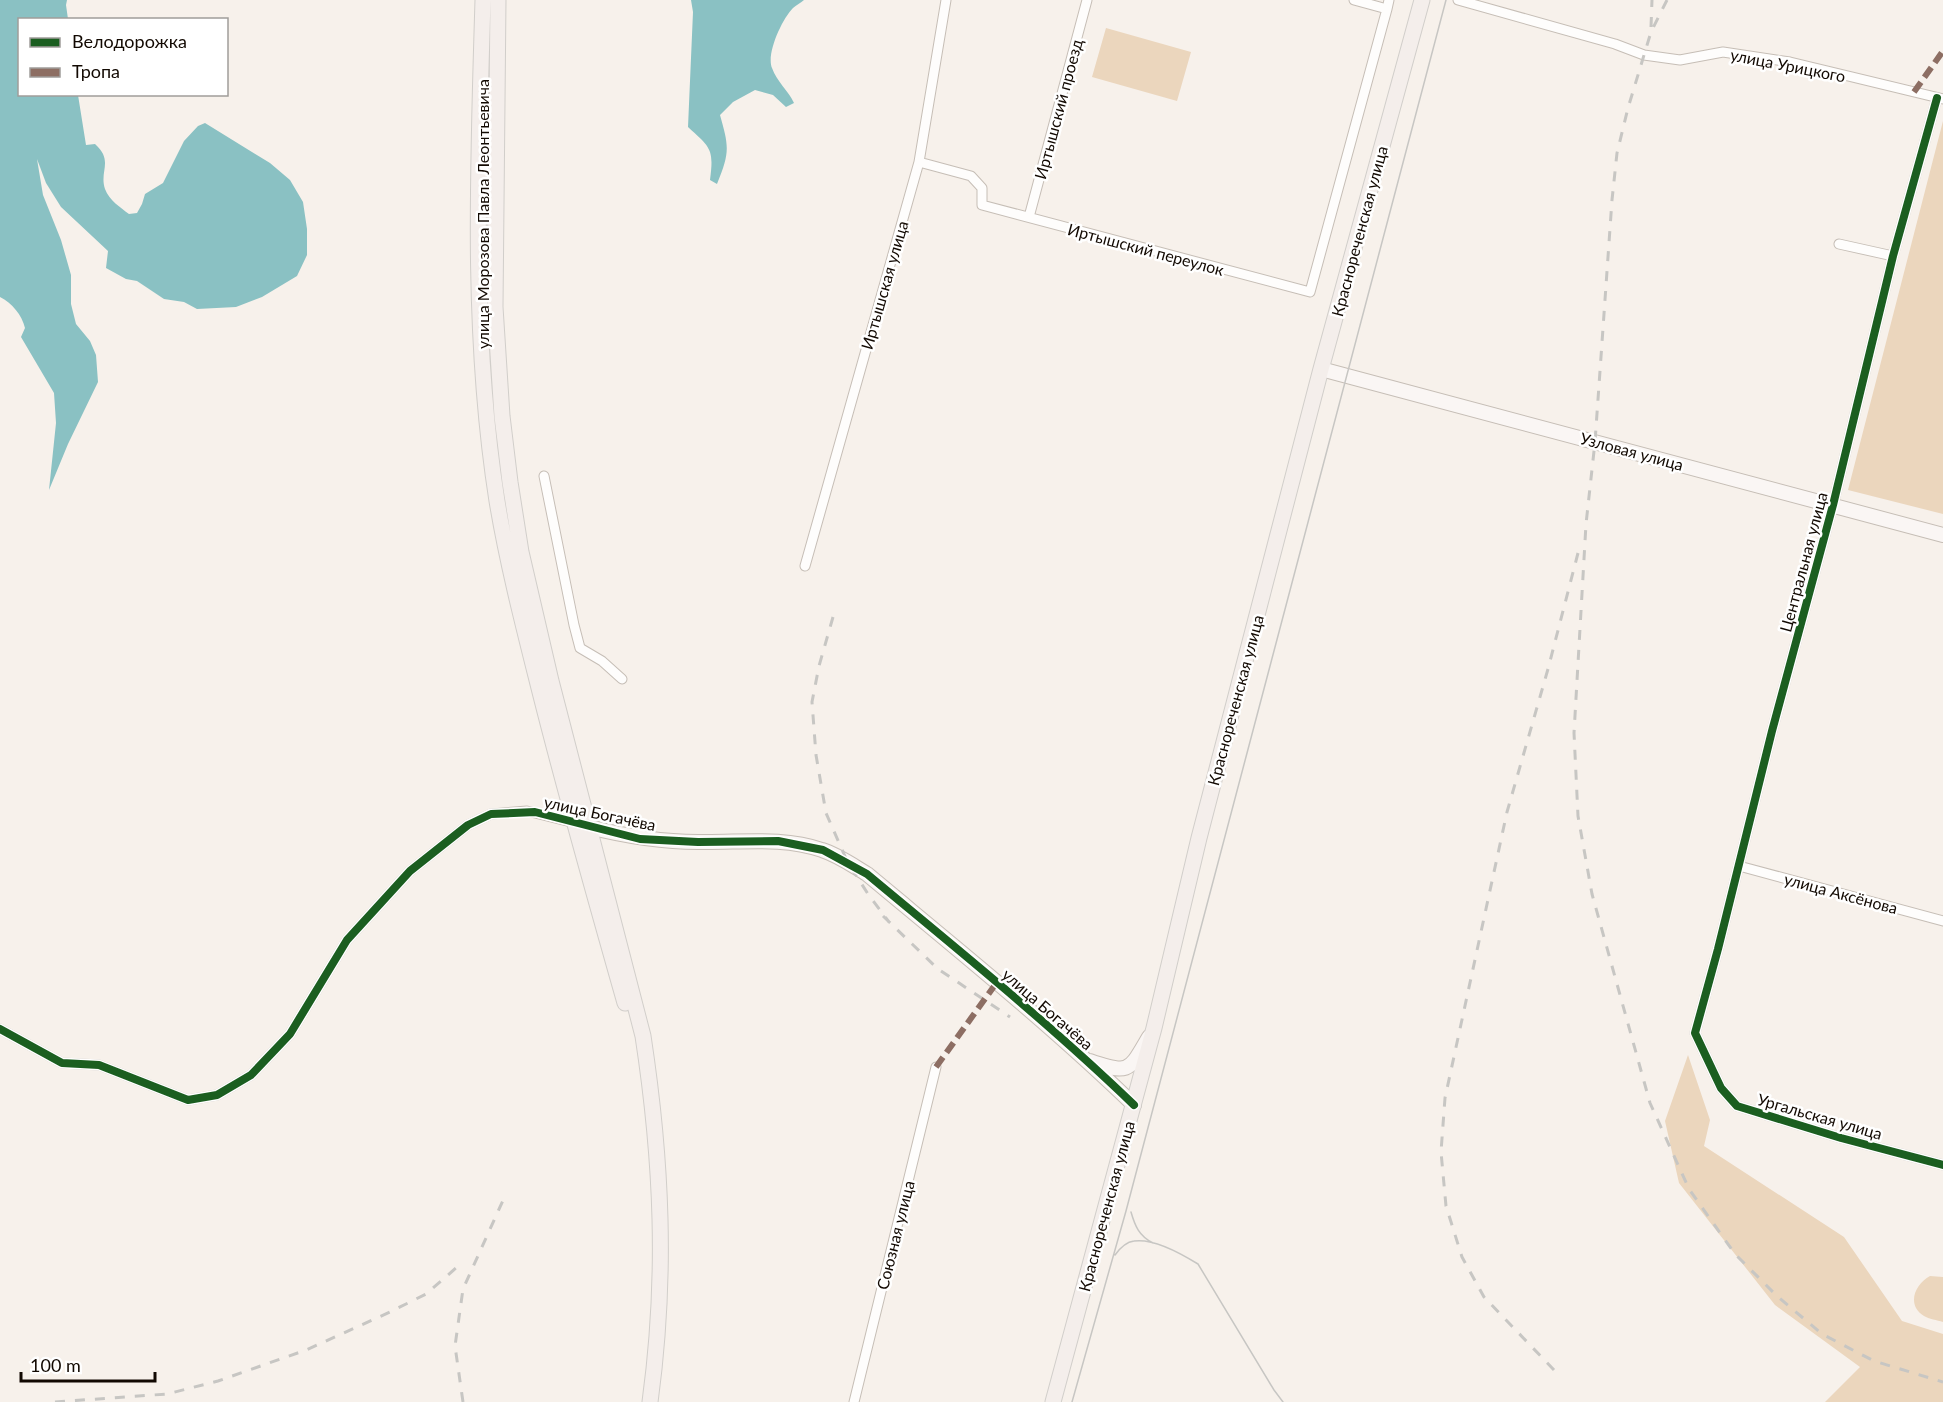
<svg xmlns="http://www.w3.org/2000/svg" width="1943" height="1402" font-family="Lato,sans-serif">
<rect width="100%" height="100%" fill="#f7f1eb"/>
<path fill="#ebd6bd" d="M1106,28L1191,52L1177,101L1092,77Z
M1943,121V514L1848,490Z
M1688,1055L1710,1120L1704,1146L1844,1237L1902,1321L1943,1334V1402H1825L1860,1367L1775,1305L1679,1183L1665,1121Z
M1930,1276L1943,1277V1322C1937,1320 1929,1319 1924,1316C1906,1305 1915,1284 1930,1276Z"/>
<path fill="#8ac1c3" d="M0,0H67L66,5L68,19L20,20V94L78,95L86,145L95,144C114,161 99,171 105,189C109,200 121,208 129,214L137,213L142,204L145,194L163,183L184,141L198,126L205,123L270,163L290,180L303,202L307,229V255L297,276L262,297L236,307L197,309L184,302L164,299L137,281L126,279L106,268L108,251L61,207L46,183L37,159L43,195L61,240L71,275V304L76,324L90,341L96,355L98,382L68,444L49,490L56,423L54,393L21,337L25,328C22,315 12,303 0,297Z
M691,0H804C801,3 796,5 793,8C782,19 766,54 772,68C777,82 788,90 794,103L786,107L773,95L755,90L733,102L720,115C729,147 730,152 717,184L710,180C714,149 711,148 688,127L693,12Z"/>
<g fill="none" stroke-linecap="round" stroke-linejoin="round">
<g stroke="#c6beb6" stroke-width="11">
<path id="street" d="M1354,0L1387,9L1389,0
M1458,0L1615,44L1644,55L1680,60L1723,52L1790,62L1943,99
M1937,98L1893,256L1833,505L1772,731L1718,949L1695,1033L1721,1088L1737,1106L1841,1138L1943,1165
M919,162L971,176L982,188V205L1310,292L1387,9
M1029,217L1087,0
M1839,244L1893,256
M544,476L574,625L580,648L602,661L622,679
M805,566L919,162L946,0
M1739,866L1943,921
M0,1029L62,1063L99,1065L188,1100L217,1095L251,1075L290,1034L347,940L410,871L468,825L491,814L527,811L575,823
M854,1402L936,1067"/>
</g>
<g stroke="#c6beb6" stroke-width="16">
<path id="secondary" d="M1321,369L1943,535
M589,827C625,836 661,842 698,842C739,843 782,836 822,850C838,855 852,865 867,874C957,949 1049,1023 1134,1105
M1090,1061C1130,1075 1129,1071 1149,1037"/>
</g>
<g stroke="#d1ceca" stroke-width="17">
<path id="primary" d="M483,0C478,167 471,336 497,501C508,567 525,632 541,696C567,799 596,901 625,1003
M498,0L495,307L502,416L510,482L521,552L551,681L643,1036C662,1161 667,1277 650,1402
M1053,1402L1154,1028L1199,838L1321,369L1422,0"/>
</g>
<use href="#street" stroke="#fefdfc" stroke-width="9"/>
<use href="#secondary" stroke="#faf6f4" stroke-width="14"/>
<use href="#primary" stroke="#f4eeeb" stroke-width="15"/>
<path stroke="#c7c6c3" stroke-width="1.5" d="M1131,1212C1135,1226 1139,1236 1153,1243
M1115,1255C1120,1248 1126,1242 1134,1241C1154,1238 1182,1254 1198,1264L1274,1390L1283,1402
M1072,1402L1126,1211L1446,0"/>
<path stroke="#c7c6c3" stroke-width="3" stroke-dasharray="10 10" stroke-linecap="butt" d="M1667,0L1651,32L1628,108L1617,153L1612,200L1595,442L1586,524L1574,733L1578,816L1592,894L1650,1103L1689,1189L1735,1254L1777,1296L1822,1334L1874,1361L1943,1382
M1651,27L1652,0
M833,617L819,666L812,702L816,755L826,813L847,861L868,894L889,922
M883,916L938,969L1010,1017
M1554,1370L1484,1297L1462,1257L1446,1206L1441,1152L1445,1098L1507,812L1548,669L1578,553
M55,1402L167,1394L218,1381L306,1350L390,1312L426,1294L456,1268
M463,1402L455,1346L463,1289L505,1196"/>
<path stroke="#8d6e63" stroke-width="6" stroke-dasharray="12 6" stroke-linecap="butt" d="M1914,92L1943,51
M936,1067L997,982"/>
<g stroke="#fff" stroke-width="11">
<path id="cycleway" d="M1937,98L1893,256L1833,505L1772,731L1718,949L1695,1033L1721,1088L1737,1106L1841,1138L1943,1165
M0,1029L62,1063L99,1065L188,1100L217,1095L251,1075L290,1034L347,940L410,871L468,825L491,814L535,812L640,839L698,842L778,841L823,850L867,874C957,949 1049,1023 1134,1105"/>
</g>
<use href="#cycleway" stroke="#1b5e20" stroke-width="8"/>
</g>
<g text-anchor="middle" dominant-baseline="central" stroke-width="5" stroke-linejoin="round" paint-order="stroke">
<g font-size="16" fill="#120902" stroke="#fff">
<text transform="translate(1788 65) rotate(11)">улица Урицкого</text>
<text transform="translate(1058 109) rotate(-75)">Иртышский проезд</text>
<text transform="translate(482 214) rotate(-90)">улица Морозова Павла Леонтьевича</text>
<text transform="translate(1359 231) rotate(-75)">Краснореченская улица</text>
<text transform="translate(1146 249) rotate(15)">Иртышский переулок</text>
<text transform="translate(884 285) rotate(-74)">Иртышская улица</text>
<text transform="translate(1632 451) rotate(15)">Узловая улица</text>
<text transform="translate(1803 562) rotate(-75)">Центральная улица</text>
<text transform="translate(1235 700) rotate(-75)">Краснореченская улица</text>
<text transform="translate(600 813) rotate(12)">улица Богачёва</text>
<text transform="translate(1841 893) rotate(15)">улица Аксёнова</text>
<text transform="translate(1048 1009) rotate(41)">улица Богачёва</text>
<text transform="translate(1820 1116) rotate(16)">Ургальская улица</text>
<text transform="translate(1106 1206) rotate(-75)">Краснореченская улица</text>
<text transform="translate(895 1235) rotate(-76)">Союзная улица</text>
</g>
</g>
<rect x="18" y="18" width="210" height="78" fill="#ffffff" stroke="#a09d9a" stroke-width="1.5"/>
<rect x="30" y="38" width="30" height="9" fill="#1b5e20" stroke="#a09d9a" stroke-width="1.5"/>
<text x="72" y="48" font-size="18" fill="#120902">Велодорожка</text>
<rect x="30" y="68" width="30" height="9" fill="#8d6e63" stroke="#a09d9a" stroke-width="1.5"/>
<text x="72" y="78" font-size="18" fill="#120902">Тропа</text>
<path d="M21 1372v9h134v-9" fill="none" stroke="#120902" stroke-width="3"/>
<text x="30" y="1372" font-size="18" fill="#120902" stroke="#ffffff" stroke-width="4.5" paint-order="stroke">100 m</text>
</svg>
